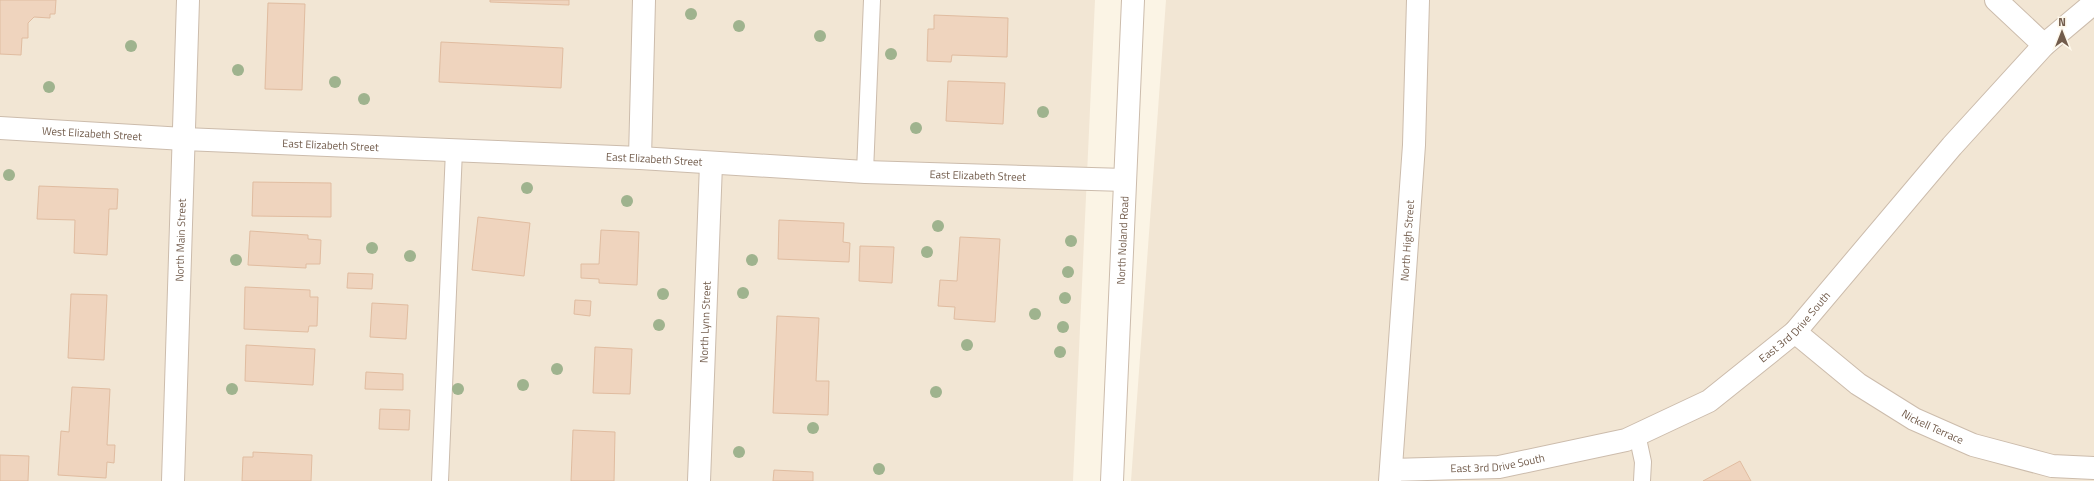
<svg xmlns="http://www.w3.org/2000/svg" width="2094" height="481" font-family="'Titillium Web',sans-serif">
<rect width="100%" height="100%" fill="#fbf4e5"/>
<path fill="#f2e6d4" d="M0,0H1095L1073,481H0Z
M1166,0H2094V481H1131Z"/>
<path fill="#efd4be" stroke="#e0bca0" d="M0,0H56L55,14H50V18L34,17L28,23V38H22L21,55L0,54Z
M490,0H569V5L490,2Z
M268,3L305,4L302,90L265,89Z
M934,15L1008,18L1007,57L952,55L951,62L927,61L928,29H934Z
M441,42L563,48L561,88L439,82Z
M948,81L1005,83L1003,124L946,121Z
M253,182L331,183V217L252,216Z
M39,186L118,189L117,209H109L107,255L74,253L75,220L37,219Z
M478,217L530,223L524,276L472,270Z
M779,220L844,223L843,242L850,243L849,262L778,259Z
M601,230L639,232L637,285L599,283V279L581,278V264H599Z
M250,231L308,235V239L321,240L320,264H306V268L248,265Z
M960,237L1000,239L995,322L954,319L955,307L938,306L940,280L957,281Z
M860,246L894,247L892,283L859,281Z
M348,273L373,274L372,289L347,288Z
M245,287L310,290V297H318L317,326H309L308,332L244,329Z
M71,294L107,295L104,360L68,358Z
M575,300L591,301L590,316L574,314Z
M372,303L408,305L406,339L370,337Z
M777,316L819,318L816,381H829L828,415L773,413Z
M246,345L315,349L313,385L245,381Z
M595,347L632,349L630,394L593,393Z
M366,372L403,374V390L365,389Z
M72,387L110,389L107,445H115L114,463L107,462L106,478L58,475L61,431L69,432Z
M380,409L410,410L409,430L379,429Z
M573,430L615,432L614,481H571Z
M253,452L312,455L311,481H242L243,457H253Z
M0,455L29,456L28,481H0Z
M1740,461L1751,481H1703Z
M774,470L813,472V481H773Z"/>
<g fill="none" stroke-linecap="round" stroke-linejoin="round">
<g stroke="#ccbcac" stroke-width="18">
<path id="lane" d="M865,172L872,0
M1637,434L1643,462L1642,481
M440,481L454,150"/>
</g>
<g stroke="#ccbcac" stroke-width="24">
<g id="street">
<path d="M1996,0L2044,45"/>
<path id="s1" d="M0,128L184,139L640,158L865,172L1125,180"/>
<path d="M640,158L644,0"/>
<path id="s2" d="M1795,332L1858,384L1914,419L1973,445L2052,466L2094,468"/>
<path id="s3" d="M1391,470L1499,467L1626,440L1709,401L1795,332L1952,146L2044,45L2094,3"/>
<path id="s4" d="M173,481L188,0"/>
<path id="s5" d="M699,481L711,164"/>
<path id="s6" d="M1112,481L1133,0"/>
<path id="s7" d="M1390,481L1414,145L1418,0"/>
</g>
</g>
<use href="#lane" stroke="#fff" stroke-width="16"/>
<use href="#street" stroke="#fff" stroke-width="22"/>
</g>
<g fill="#9fb38e">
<circle cx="691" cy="14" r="6"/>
<circle cx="739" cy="26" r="6"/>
<circle cx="820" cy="36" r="6"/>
<circle cx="131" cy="46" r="6"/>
<circle cx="891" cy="54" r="6"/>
<circle cx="238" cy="70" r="6"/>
<circle cx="335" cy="82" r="6"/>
<circle cx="49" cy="87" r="6"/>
<circle cx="364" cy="99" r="6"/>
<circle cx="1043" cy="112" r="6"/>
<circle cx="916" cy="128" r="6"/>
<circle cx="9" cy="175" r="6"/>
<circle cx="527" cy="188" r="6"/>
<circle cx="627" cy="201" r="6"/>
<circle cx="938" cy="226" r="6"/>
<circle cx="1071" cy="241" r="6"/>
<circle cx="372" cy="248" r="6"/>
<circle cx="927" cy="252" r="6"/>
<circle cx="410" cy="256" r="6"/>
<circle cx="236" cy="260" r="6"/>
<circle cx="752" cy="260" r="6"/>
<circle cx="1068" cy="272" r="6"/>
<circle cx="743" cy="293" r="6"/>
<circle cx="663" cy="294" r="6"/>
<circle cx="1065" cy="298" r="6"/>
<circle cx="1035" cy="314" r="6"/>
<circle cx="659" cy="325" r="6"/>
<circle cx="1063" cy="327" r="6"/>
<circle cx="967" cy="345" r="6"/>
<circle cx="1060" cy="352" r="6"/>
<circle cx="557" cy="369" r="6"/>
<circle cx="523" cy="385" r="6"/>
<circle cx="232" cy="389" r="6"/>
<circle cx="458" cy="389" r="6"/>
<circle cx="936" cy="392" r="6"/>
<circle cx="813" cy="428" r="6"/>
<circle cx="739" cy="452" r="6"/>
<circle cx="879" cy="469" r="6"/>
</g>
<g text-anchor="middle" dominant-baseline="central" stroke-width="4" stroke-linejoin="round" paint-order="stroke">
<g font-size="11" fill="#725c4c" stroke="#fef8eb">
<text stroke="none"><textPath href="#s1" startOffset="92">West Elizabeth Street</textPath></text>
<text stroke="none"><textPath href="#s1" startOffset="331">East Elizabeth Street</textPath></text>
<text stroke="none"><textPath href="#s1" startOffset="655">East Elizabeth Street</textPath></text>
<text stroke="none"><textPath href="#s1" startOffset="979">East Elizabeth Street</textPath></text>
<text stroke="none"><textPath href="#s4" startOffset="241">North Main Street</textPath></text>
<text stroke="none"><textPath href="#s6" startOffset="241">North Noland Road</textPath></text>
<text stroke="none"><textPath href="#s7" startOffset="241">North High Street</textPath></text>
<text stroke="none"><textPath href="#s5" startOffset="159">North Lynn Street</textPath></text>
<text stroke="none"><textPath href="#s3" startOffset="443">East 3rd Drive South</textPath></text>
<text stroke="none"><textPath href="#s2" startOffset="168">Nickell Terrace</textPath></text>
<text stroke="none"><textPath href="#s3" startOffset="107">East 3rd Drive South</textPath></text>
</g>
</g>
<g transform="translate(2062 32)" stroke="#fef8eb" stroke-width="3" paint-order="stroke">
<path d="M0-3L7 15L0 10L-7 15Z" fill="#725c4c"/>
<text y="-6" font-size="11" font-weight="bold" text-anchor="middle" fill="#725c4c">N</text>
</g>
</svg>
